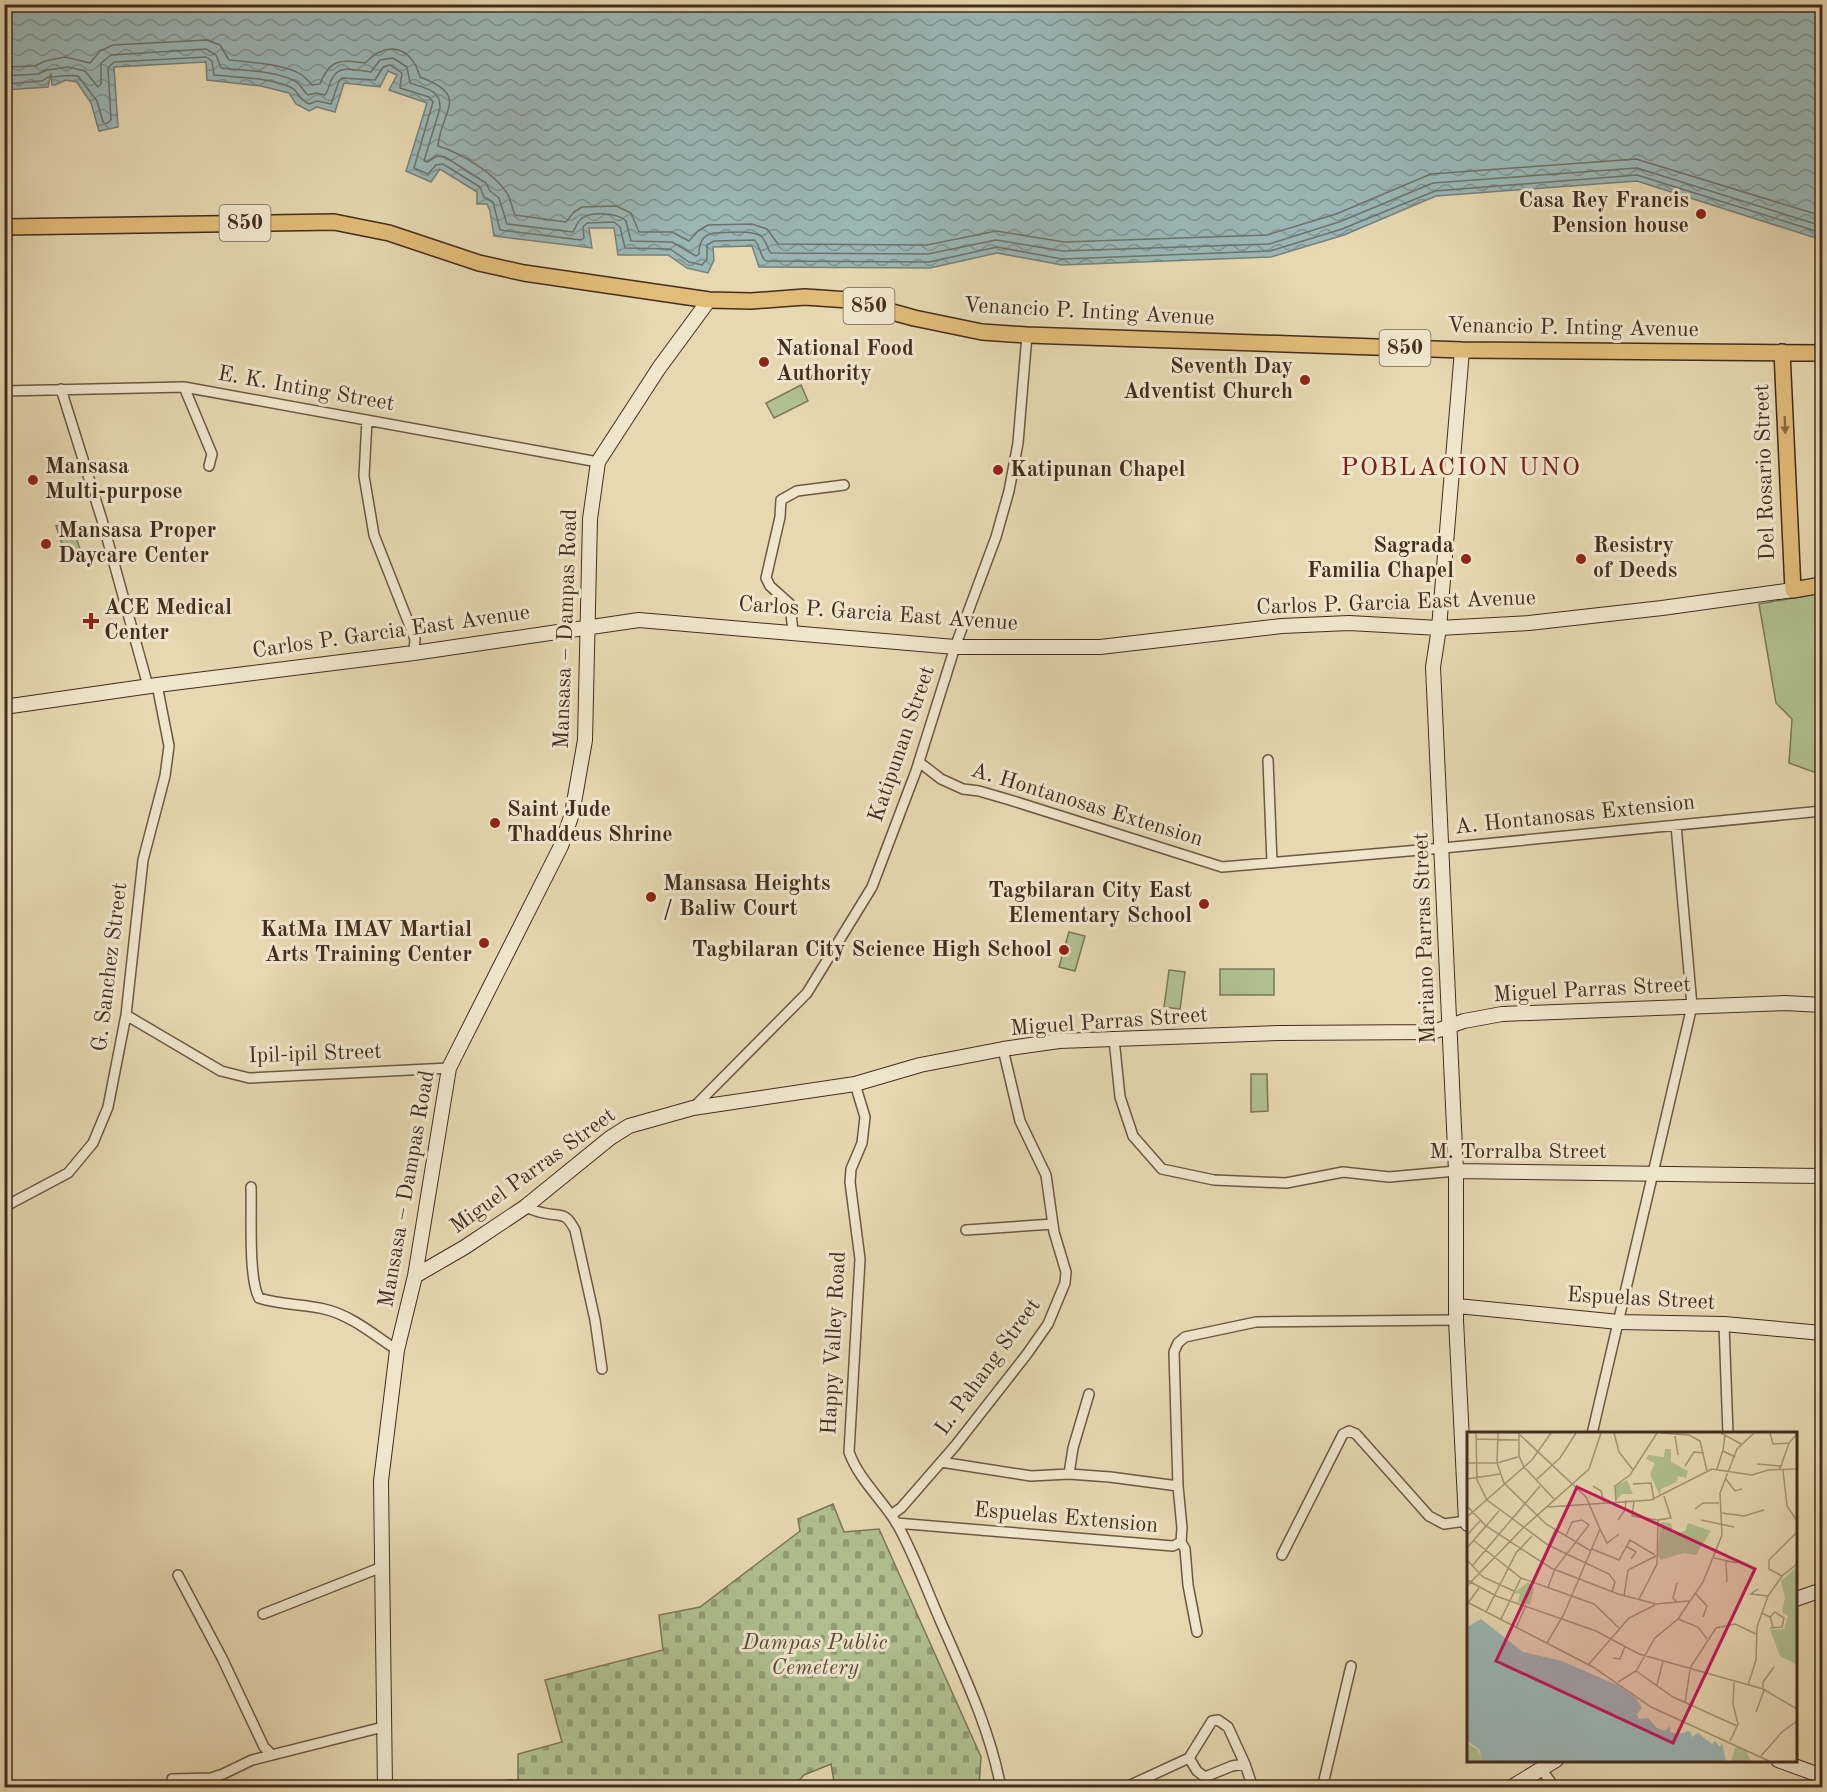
<svg xmlns="http://www.w3.org/2000/svg" width="1827" height="1792" font-family="'Old Standard TT',serif">
<defs>
<pattern id="cemetery-stones" width="16" height="16" patternUnits="userSpaceOnUse" patternTransform="scale(1.5)"><rect width="16" height="16" fill="#b0c090"/><path d="M2 7V4a2 2 0 0 1 4 0v3zM10 15v-3a2 2 0 0 1 4 0v3z" fill="#919c75"/></pattern>
<pattern id="water-waves" width="16" height="10" patternUnits="userSpaceOnUse" patternTransform="scale(1.5)"><rect width="16" height="10" fill="#9ab7b6"/><path d="M0 5q4-4 8 0t8 0" fill="none" stroke="#7f9593"/></pattern>
</defs>
<rect width="100%" height="100%" fill="#e6d8b1"/>
<filter id="stains"><feTurbulence type="fractalNoise" baseFrequency=".00333" numOctaves="4"/><feColorMatrix values="0 0 0 0 .2 0 0 0 0 .09 0 0 0 0 .02 0 0 0 .5 -.17"/></filter>
<radialGradient id="worn" r=".72"><stop offset=".6" stop-color="#630" stop-opacity="0"/><stop offset="1" stop-color="#630" stop-opacity=".3"/></radialGradient>
<path fill="#b0c090" stroke="#7a7658" stroke-width="1.5" d="M801,385L808,401L774,418L766,403Z
M70,521L83,557L68,562L56,526Z
M1822,593V775L1789,763L1792,719L1776,703L1759,604Z
M1069,932L1085,936L1075,971L1059,967Z
M1220,969H1274V995H1220Z
M1169,970L1185,972L1180,1009L1164,1007Z
M1251,1074H1267L1268,1111L1251,1112Z"/>
<path fill="url(#cemetery-stones)" stroke="#7a7658" stroke-width="1.5" d="M833,1504L844,1532L879,1529L981,1757L979,1787H835L831,1764L804,1775L793,1787H518V1754L562,1742L545,1680L663,1650L659,1615L700,1607L800,1531L798,1519Z"/>
<path fill="url(#water-waves)" stroke="#77807a" stroke-width="1.5" d="M5,4L1822,5V240L1637,181L1436,196L1344,235L1271,257L1062,265L997,253L930,268L759,267L752,246L713,247L714,260L708,273L687,268L668,255H618L614,228H589L592,248L494,236L490,211L487,204H477V192L440,169L431,182L406,171L427,103L389,90L397,75L388,71L380,87L344,83L335,112L317,107L309,111L296,104L289,93L261,86L207,80L206,62L114,67L118,127L99,131L91,103L77,82L66,80L55,85H52L51,73L48,87L5,90Z"/>
<g fill="none" stroke-linecap="round" stroke-linejoin="round">
<path stroke="#6e726a" stroke-width="1.5" d="M4,67L35,66L45,61L65,57L90,63L100,51L113,45L207,40L220,45L229,60C249,62 286,64 302,75C306,78 309,82 312,85L320,84C330,58 341,60 365,63C387,40 411,46 420,77C471,96 441,110 438,146C461,153 494,173 507,193C511,200 512,208 515,215L566,222L574,212L582,207L616,206L631,213L639,232H672L689,241L698,231L708,225L752,224L767,229L778,244L927,245L996,231L1064,242L1267,235L1336,214L1431,174L1636,159L1822,216
M4,76L38,74L47,70L68,67L85,71L98,87L101,84V63L111,55L206,49L216,55L221,68C245,71 273,70 295,81C301,84 303,91 308,95L316,93L325,95C329,90 329,83 333,77C340,64 359,71 371,72L380,60L393,58L407,67L410,83C424,88 441,89 440,108L424,161L427,162L437,156L445,157L486,183L490,191L499,198L507,224L573,232C576,228 576,223 580,220C588,210 618,213 626,221L631,241L672,242L696,256L699,254C699,243 702,235 714,233C725,233 754,229 762,237C767,242 767,249 771,253L928,254L996,240L1063,251L1269,244L1339,222L1433,183L1637,168L1822,226
M4,84L42,81L48,77C59,77 67,74 78,76L97,101L103,122L106,124L111,120L108,68L114,62L206,57L212,61L214,75C233,77 276,78 292,88C299,92 298,99 309,104L317,101L331,104L339,81L342,78L375,80L383,67L390,65L402,73L400,88L429,97L433,102L414,168L428,174L436,165L443,164L480,187L484,197L493,202L500,230L581,240L584,238L583,227L587,223L614,222L620,227L625,248L670,249L689,262L702,265L707,259V245L714,241L754,240C761,245 759,256 766,261L929,262L997,247L1062,259L1270,251L1342,229L1435,191L1637,175L1822,233"/>
<g stroke="#6c5844" stroke-width="12">
<path id="street" d="M184,387L212,454L209,466
M61,389L102,520L148,686
M4,391L184,387L598,462
M367,420L364,476L374,535L415,639L414,653
M793,632L790,604L770,586L766,578L780,517L781,500L797,491L844,485
M1268,760L1272,863
M919,762L941,779L963,789L979,791L1010,800L1222,867L1443,848L1822,811
M126,1015L221,1071L249,1078L449,1068
M1114,1039L1120,1097L1133,1136L1162,1169L1214,1180L1286,1183L1343,1172L1389,1177L1456,1171
M855,1084L865,1117L862,1143L851,1169L850,1182L860,1259L849,1452C859,1480 882,1499 897,1524C914,1554 926,1588 940,1620C964,1675 990,1729 1001,1788
M693,1108L807,993L872,887L916,771L955,647L996,537L1009,491L1018,443L1027,335
M251,1187C252,1213 248,1278 259,1298C280,1305 303,1304 324,1309C351,1315 374,1335 397,1350
M4,1207L68,1173L93,1143L108,1107L126,1015L143,860L165,776L169,746L157,685
M525,1207C531,1209 537,1212 544,1213C562,1217 565,1211 575,1230L595,1320L602,1369
M966,1230L1053,1224
M1724,1324L1728,1434
M1089,1394L1073,1448L1069,1474L1110,1477L1178,1486
M1592,1434L1692,1006L1676,825
M941,1462L1031,1476L1069,1474
M891,1515L901,1508L955,1446L1027,1354L1048,1324L1065,1283L1066,1272L1054,1232L1046,1175L1020,1121L1003,1049
M896,1523L1173,1546L1181,1542L1182,1528L1178,1486L1174,1352L1178,1343L1185,1337L1256,1322L1456,1320
M1181,1542L1185,1549L1188,1585L1197,1632
M1282,1555L1343,1434L1349,1431L1356,1434L1429,1516L1444,1524L1466,1521
M178,1575L222,1658L264,1747L272,1755
M263,1614L382,1567
M1189,1758L1212,1721L1218,1720L1228,1727L1245,1764
M1542,1770L1555,1788
M172,1779L211,1778L223,1774L252,1760L383,1727
M492,1788L511,1785
M1124,1788L1189,1758L1197,1771L1205,1777L1232,1766L1245,1764L1253,1788
M1326,1788L1324,1780L1351,1666"/>
</g>
<g stroke="#432d1f" stroke-width="16">
<path id="secondary" d="M1462,350L1439,628L1433,667L1456,1171V1320L1466,1521L1468,1524
M4,707L157,685L414,653L639,620L955,647H1100L1282,626L1349,623L1439,628L1529,623L1662,608L1793,590
M1456,1171L1822,1176
M415,1276L465,1247L525,1207L610,1138L629,1126L693,1108L855,1084L920,1065L1003,1049L1059,1041L1280,1033L1433,1032L1464,1021L1502,1014L1785,1003L1822,1005
M1457,1306L1619,1322L1724,1324L1822,1333
M1796,1599L1822,1590
M1778,1760L1822,1776
M385,1788L381,1481L397,1350L415,1276L449,1068L561,846L572,814L585,740L590,519L598,462L659,368L709,300
M1510,1788L1556,1760"/>
</g>
<g stroke="#432d1f" stroke-width="18">
<path id="primary" d="M4,227L334,222L389,233L479,263L524,273L709,300L751,301L805,297L849,300L914,318L982,332L1027,335L1462,350L1822,353
M1782,352L1793,590L1822,585"/>
</g>
<use href="#street" stroke="#efe6cc" stroke-width="9"/>
<use href="#secondary" stroke="#efe6cc" stroke-width="14"/>
<use href="#primary" stroke="#e3bc78" stroke-width="15"/>
</g>
<defs><path id="oneway-solid" d="M-6-.8H1V-3.2L6.5 0L1 3.2V.8H-6Z" transform="scale(1.5)"/></defs>
<use fill="#8b6d47" href="#oneway-solid" transform="translate(1785 425) rotate(88)"/>
<g fill="#8f2418" stroke="#efe6cc" stroke-width="2">
<circle cx="1701" cy="214" r="6"/>
<circle cx="764" cy="362" r="6"/>
<circle cx="1305" cy="380" r="6"/>
<circle cx="998" cy="470" r="6"/>
<circle cx="33" cy="480" r="6"/>
<circle cx="46" cy="544" r="6"/>
<circle cx="1466" cy="559" r="6"/>
<circle cx="1581" cy="559" r="6"/>
<path d="M88 612h6v6h6v6h-6v6h-6v-6h-6v-6h6z"/>
<circle cx="495" cy="823" r="6"/>
<circle cx="651" cy="897" r="6"/>
<circle cx="1204" cy="904" r="6"/>
<circle cx="484" cy="943" r="6"/>
<circle cx="1064" cy="950" r="6"/>
</g>
<g text-anchor="middle" dominant-baseline="central" stroke-width="6" stroke-linejoin="round" paint-order="stroke">
<g fill="#efe6cc" stroke="#776453" stroke-width="1.5">
<rect x="219.5" y="205" width="51" height="36" rx="4.5"/>
<rect x="843.5" y="288" width="51" height="36" rx="4.5"/>
<rect x="1379.5" y="330" width="51" height="36" rx="4.5"/>
</g>
<g font-size="21" font-weight="bold" fill="#432d1f">
<text x="245" y="223">850</text>
<text x="869" y="306">850</text>
<text x="1405" y="348">850</text>
</g>
<g font-size="22" font-weight="bold" fill="#432d1f" stroke="#efe6cc" text-anchor="start">
<text x="1689" y="201" text-anchor="end">Casa Rey Francis<tspan x="1689" dy="25">Pension house</tspan></text>
<text x="776" y="349">National Food<tspan x="776" dy="25">Authority</tspan></text>
<text x="1293" y="367" text-anchor="end">Seventh Day<tspan x="1293" dy="25">Adventist Church</tspan></text>
<text x="45" y="467">Mansasa<tspan x="45" dy="25">Multi-purpose</tspan></text>
<text x="1010" y="470">Katipunan Chapel</text>
<text x="58" y="531">Mansasa Proper<tspan x="58" dy="25">Daycare Center</tspan></text>
<text x="1454" y="546" text-anchor="end">Sagrada<tspan x="1454" dy="25">Familia Chapel</tspan></text>
<text x="1593" y="546">Resistry<tspan x="1593" dy="25">of Deeds</tspan></text>
<text x="104" y="608">ACE Medical<tspan x="104" dy="25">Center</tspan></text>
<text x="507" y="810">Saint Jude<tspan x="507" dy="25">Thaddeus Shrine</tspan></text>
<text x="663" y="884">Mansasa Heights<tspan x="663" dy="25">/ Baliw Court</tspan></text>
<text x="1192" y="891" text-anchor="end">Tagbilaran City East<tspan x="1192" dy="25">Elementary School</tspan></text>
<text x="472" y="930" text-anchor="end">KatMa IMAV Martial<tspan x="472" dy="25">Arts Training Center</tspan></text>
<text x="1052" y="950" text-anchor="end">Tagbilaran City Science High School</text>
</g>
<g font-size="22" fill="#432d1f" stroke="#efe6cc">
<text transform="translate(1089 312) rotate(3)">Venancio P. Inting Avenue</text>
<text transform="translate(1573 328) rotate(1)">Venancio P. Inting Avenue</text>
<text transform="translate(306 389) rotate(10)">E. K. Inting Street</text>
<text transform="translate(1765 472) rotate(-92)">Del Rosario Street</text>
<text transform="translate(1396 603) rotate(-2)">Carlos P. Garcia East Avenue</text>
<text transform="translate(878 614) rotate(4)">Carlos P. Garcia East Avenue</text>
<text transform="translate(566 629) rotate(-88)">Mansasa – Dampas Road</text>
<text transform="translate(391 632) rotate(-8)">Carlos P. Garcia East Avenue</text>
<text transform="translate(902 744) rotate(-71)">Katipunan Street</text>
<text transform="translate(1087 805) rotate(17)">A. Hontanosas Extension</text>
<text transform="translate(1575 815) rotate(-6)">A. Hontanosas Extension</text>
<text transform="translate(1425 938) rotate(-92)">Mariano Parras Street</text>
<text transform="translate(110 967) rotate(-83)">G. Sanchez Street</text>
<text transform="translate(1592 990) rotate(-3)">Miguel Parras Street</text>
<text transform="translate(1109 1022) rotate(-4)">Miguel Parras Street</text>
<text transform="translate(315 1054) rotate(-2)">Ipil-ipil Street</text>
<text x="1518" y="1152">M. Torralba Street</text>
<text transform="translate(533 1171) rotate(-36)">Miguel Parras Street</text>
<text transform="translate(407 1189) rotate(-80)">Mansasa – Dampas Road</text>
<text transform="translate(1641 1299) rotate(3)">Espuelas Street</text>
<text transform="translate(834 1343) rotate(-87)">Happy Valley Road</text>
<text transform="translate(988 1367) rotate(-54)">L. Pahang Street</text>
<text transform="translate(1066 1518) rotate(5)">Espuelas Extension</text>
</g>
<g font-size="22" font-style="italic" fill="#594a36" stroke="#efe6cc">
<text x="815" y="1643">Dampas Public<tspan x="815" dy="25">Cemetery</tspan></text>
</g>
<g font-size="26" letter-spacing="1.5" fill="#7a1f14" stroke="#efe6cc">
<text x="1461" y="468">POBLACION UNO</text>
</g>
</g>
<g transform="translate(1467 1432)">
<rect width="330" height="330" fill="#e6d8b1"/>
<path d="M330,135V233L313,224L303,198L317,197L321,184L315,180L318,166L314,149ZM61,150L67,156L63,173L51,170L53,162L47,161Z" fill="#b0c090"/>
<path d="M198,17H204V30L221,39L219,46L211,44L210,50L194,57L193,64L183,42L188,31L179,27L181,23L197,25ZM160,48L166,62H155L149,68V54Z" fill="#b0c090"/>
<path d="M0,311L10,317L17,329H0ZM269,314L279,319L284,329H264Z" fill="#b0c090"/>
<path d="M194,90L204,91L206,102L218,99L221,91L244,99L229,123L217,121L194,128L190,123Z" fill="#b0c090"/>
<path d="M14,187L56,220L95,229L150,253L169,266L175,276L170,282L172,287L181,286L190,296L198,299L203,294V300L210,302L223,299L225,305L231,301L245,312L248,309L253,315L255,311L259,329H16L12,317L0,309V195Z" fill="#9ab7b6"/>
<path fill="none" stroke="#a59477" stroke-width="1.5" d="M9,1L10,48L20,68L81,113L142,142L148,150L145,160M31,1L30,31L37,51L79,92L124,119M51,1L119,65L133,97L97,182L80,211M147,1L152,20L166,38M194,1L222,3L233,9L240,39M254,1L274,12M303,1L306,12L322,11L330,2M258,2L256,19L268,25M52,3V24L57,35L87,67M208,4L211,23M9,7L52,8M0,31H30L51,25M290,32L314,34L312,37M218,34L227,20L237,21M314,34L322,11M250,37L256,18M316,38L320,74L330,89M258,46L268,59L275,57M0,47L33,42M69,48L93,26L109,1M166,52L184,51L187,68M126,54L134,59L137,70M149,69L148,54L163,43L190,1M167,69L165,84L191,88M0,74L19,94L84,136L151,162L189,172L222,169M81,75L184,68L245,37L285,43L301,38L330,37M228,77L236,71H252M255,81L277,84L297,78M0,85L65,28L84,1M151,88L158,78L159,68M234,88L267,95M133,97L140,111L152,102M0,103L13,89M6,108L54,146L127,172L152,196M159,114L169,120L164,127M0,116L32,79M125,117L152,128L163,108L188,123M247,126L270,131M0,128L16,145L47,159M259,129L260,150M74,131L88,98M5,134L73,54M315,144L302,137V128L330,100M0,148L29,164L129,199L172,222L296,257L330,277M210,151L206,166L210,170M0,154L56,96L122,37L134,1M81,155L88,137L122,93L115,88L105,90L99,104M291,157L284,162L301,164M229,162L240,174L236,185M157,164L161,138L189,124M172,167L190,132L191,88L204,86L197,64M0,170L126,235L184,275L302,329M1,171L12,156M19,180L49,121L65,104M295,181L303,185L306,195M303,185L308,180L317,186L315,195L303,196M34,187L54,146M211,187L231,195L240,207M49,196L59,173M146,226L153,227L158,214M122,232L162,186L188,173M223,236L249,196L268,192L289,202M169,239L206,265L270,294M151,250L169,239L188,206L211,187L236,150L255,103L253,61L270,17L287,1M190,253L196,229M281,253L289,228L290,195L301,164L315,144L330,132M296,257V250L307,235M218,271L223,238M289,280L297,258M263,309L271,292L266,272L267,250M294,324L315,300L330,289"/>
<path fill="#c2185b" fill-opacity="0.15" stroke="#c2185b" stroke-width="3" d="M110,55L288,137L206,311L29,229Z"/>
<rect width="330" height="330" fill="none" stroke="#432d1f" stroke-width="3"/>
</g>
<rect width="1827" height="1792" fill="none" stroke="#e6d8b1" stroke-width="24"/>
<rect x="6" y="6" width="1815" height="1780" fill="none" stroke="#432d1f" stroke-width="3"/>
<rect x="12" y="12" width="1803" height="1768" fill="none" stroke="#432d1f" stroke-width="1.5"/>
<rect width="100%" height="100%" filter="url(#stains)"/>
<rect width="100%" height="100%" fill="url(#worn)"/>
</svg>
